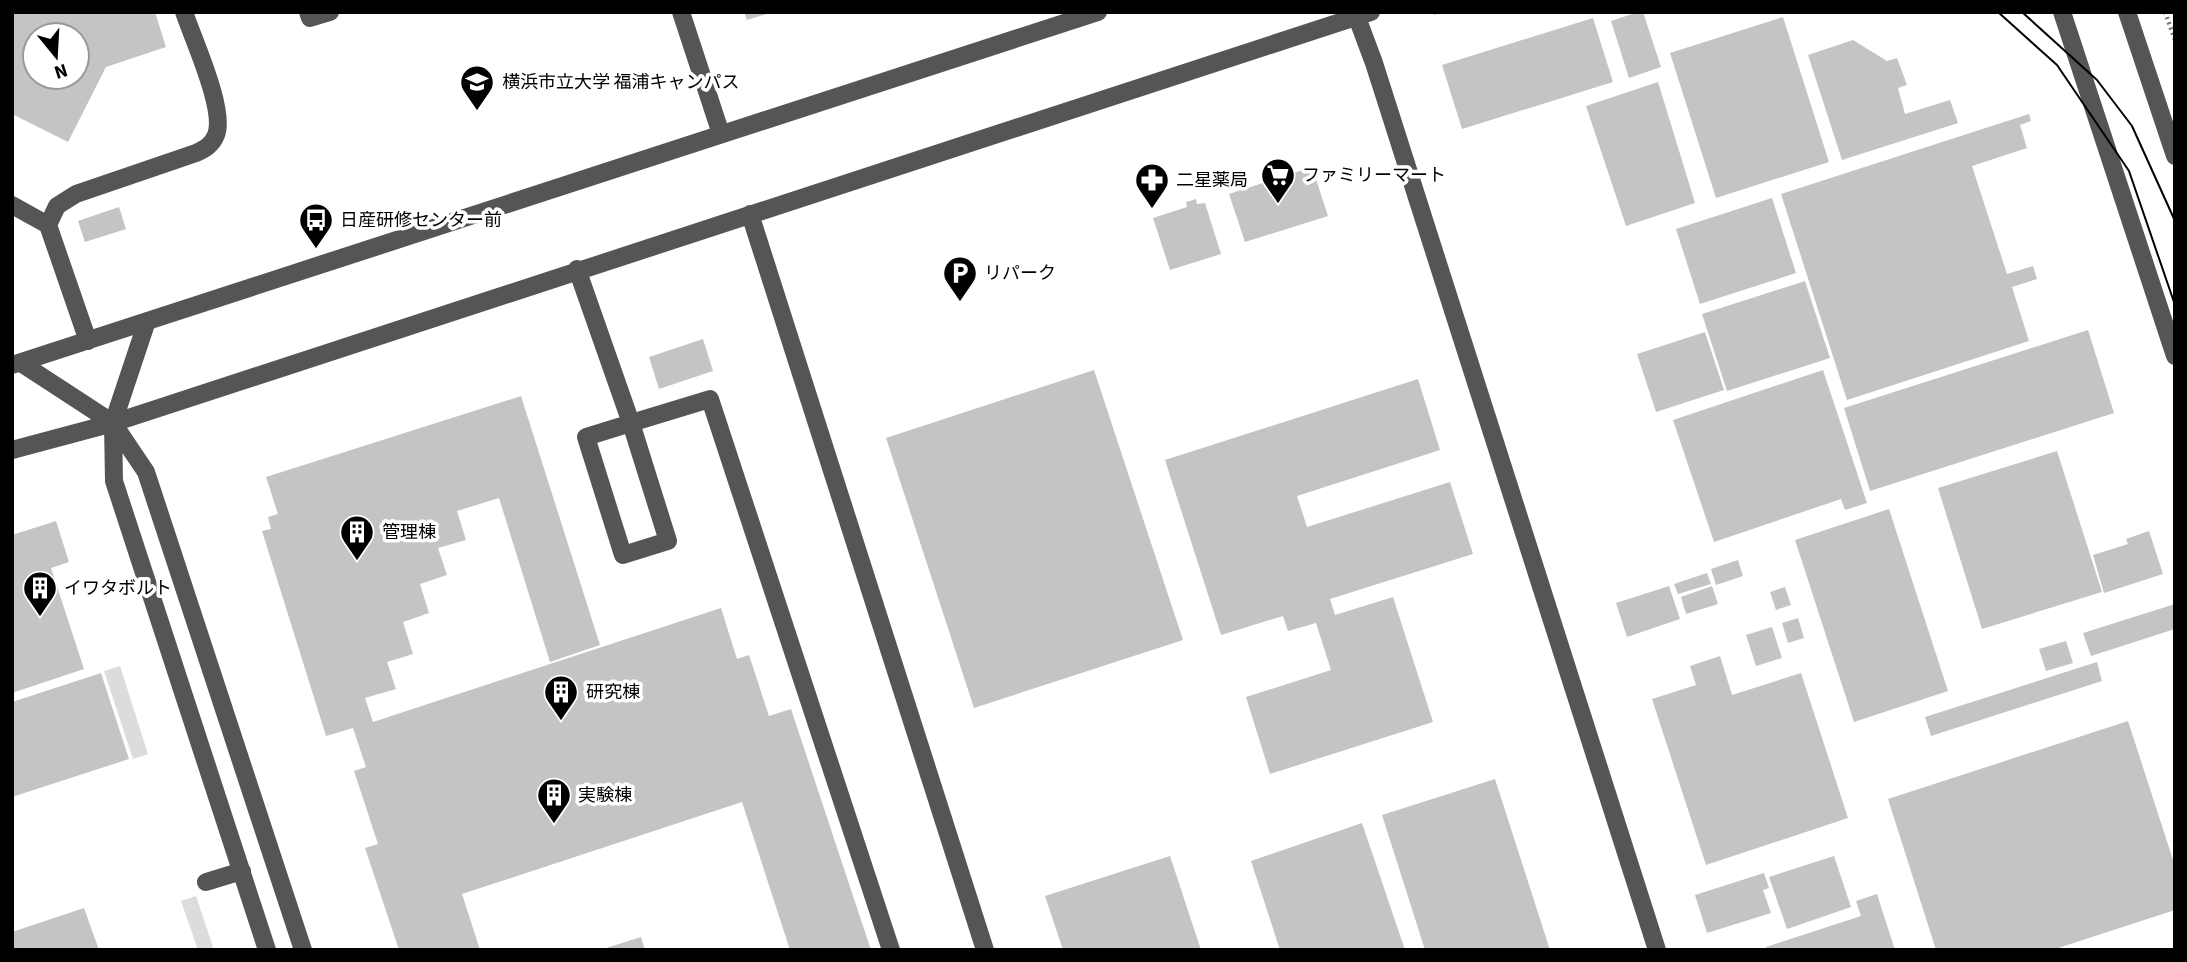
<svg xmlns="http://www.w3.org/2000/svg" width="2187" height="962" font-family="'Source Sans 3','Noto Sans JP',sans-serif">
<rect width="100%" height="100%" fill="#fff"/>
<path fill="#dcdcdc" d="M120,666L148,754L133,759L104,671Z
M196,896L214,950H198L181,901Z"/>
<path fill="#c4c4c4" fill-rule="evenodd" d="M12,12H155L166,47L106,67L68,142L12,114ZM35,35H77V77H35Z
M744,12H770V13L747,20Z
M1638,12H1643L1661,67L1629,78L1611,21Z
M1783,17L1829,162L1716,198L1670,53Z
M1593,18L1613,82L1462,129L1442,65Z
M1853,40L1887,61L1897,58L1907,85L1898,88L1905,114L1950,100L1958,123L1842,160L1808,55Z
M1658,82L1695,203L1626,226L1586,106Z
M2029,114L2031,121L2020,125L2027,148L1972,166L2007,274L2033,266L2037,279L2012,287L2029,341L1847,400L1781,194Z
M1312,167L1328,216L1245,242L1229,194Z
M1772,198L1796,273L1700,304L1676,229Z
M1196,199L1197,204L1205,203L1221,254L1170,270L1153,218L1187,207L1186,202Z
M119,207L126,229L85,242L78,221Z
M1805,281L1830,358L1727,391L1702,314Z
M2088,330L2114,413L1870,491L1844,408Z
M1705,332L1724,390L1656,412L1637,354Z
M703,339L713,371L659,389L649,357Z
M1094,370L1183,640L974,708L886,438Z
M1823,370L1867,503L1845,510L1841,499L1714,542L1673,420Z
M1418,379L1440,450L1297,496L1307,527L1450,482L1473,554L1330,599L1335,615L1393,597L1433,722L1270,774L1246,697L1331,670L1316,623L1288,631L1283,616L1221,635L1165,460Z
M521,396L600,645L550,662L499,498L457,511L466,540L438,548L447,575L420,584L429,613L403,622L413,654L387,662L396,689L365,698L373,722L721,608L737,659L749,655L769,716L791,709L871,950H790L742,802L462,894L480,950H399L365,848L378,844L354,771L366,767L353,728L326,736L262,531L271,529L268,517L278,514L266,477Z
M2057,451L2102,592L1982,629L1938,488Z
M1889,509L1948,691L1854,722L1795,540Z
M56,521L69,562L51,568L84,669L12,693V535Z
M2149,531L2163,574L2104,593L2093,555L2128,544L2126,539Z
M1738,560L1743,576L1716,585L1711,569Z
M1707,573L1711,584L1678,594L1674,584Z
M1669,586L1680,619L1627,637L1616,603Z
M1712,586L1718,604L1686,614L1681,597Z
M1785,587L1791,605L1776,610L1770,592Z
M2175,604V629L2091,656L2083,633Z
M1798,618L1804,638L1788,643L1782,623Z
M1772,627L1782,658L1756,666L1746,635Z
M2066,641L2073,663L2046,671L2039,649Z
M1720,656L1732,695L1801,673L1848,818L1706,865L1652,699L1696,685L1690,666Z
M2097,662L2102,681L1931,736L1925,717Z
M101,673L129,759L12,797V702Z
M2128,721L2175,866V910L2052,950H1936L1888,799Z
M1495,779L1550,950H1425L1382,815Z
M1362,823L1405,950H1280L1251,861Z
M1170,856L1201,950H1063L1045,896Z
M1834,856L1851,907L1787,929L1769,877Z
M1764,873L1769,888L1763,890L1771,913L1707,933L1695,895Z
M1877,894L1895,950H1767L1766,947L1861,916L1856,901Z
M84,908L99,950H12V932Z
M641,937L645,950H603V949Z"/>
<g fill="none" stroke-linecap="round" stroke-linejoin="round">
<path stroke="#777" stroke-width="4.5" stroke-dasharray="2 3.5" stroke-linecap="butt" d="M1436,12L1438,17
M2165,12L2175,40"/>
<path stroke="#555" stroke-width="18" d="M308,12L310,18L330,12
M681,12L721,134
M1355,12L1374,63L1657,950
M2062,12L2175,356
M2127,12L2175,156
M12,205L48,225L88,341
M750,214L985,950
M48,225L57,206L76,194L196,153C205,149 212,145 216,135C226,110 193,39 184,12
M577,269L631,423L710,399L891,950
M147,321L113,423L114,481L267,950
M21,363L113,423L146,472L303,950
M12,365L1098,12
M631,423L668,541L623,555L586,437Z
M12,450L113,423L1371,12
M206,882L242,871"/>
<path stroke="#000" stroke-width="2" d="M1998,12L2057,65L2129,171L2175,305
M2022,12L2097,80L2132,126L2175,221"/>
</g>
<defs>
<g id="university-pin" transform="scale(1.75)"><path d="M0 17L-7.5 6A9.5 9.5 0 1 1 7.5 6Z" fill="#000" stroke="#fff"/><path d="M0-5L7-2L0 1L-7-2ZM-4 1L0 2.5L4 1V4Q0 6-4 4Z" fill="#fff"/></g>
<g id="supermarket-pin" transform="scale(1.75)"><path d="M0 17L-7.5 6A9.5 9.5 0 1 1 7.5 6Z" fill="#000" stroke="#fff"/><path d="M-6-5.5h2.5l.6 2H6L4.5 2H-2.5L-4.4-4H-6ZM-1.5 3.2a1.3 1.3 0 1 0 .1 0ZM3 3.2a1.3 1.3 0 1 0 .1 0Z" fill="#fff"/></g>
<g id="pharmacy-pin" transform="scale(1.75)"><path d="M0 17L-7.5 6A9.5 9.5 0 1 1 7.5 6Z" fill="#000" stroke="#fff"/><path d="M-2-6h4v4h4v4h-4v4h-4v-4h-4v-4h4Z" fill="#fff"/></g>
<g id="bus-pin" transform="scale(1.75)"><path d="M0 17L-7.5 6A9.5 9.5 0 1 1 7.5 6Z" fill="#000" stroke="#fff"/><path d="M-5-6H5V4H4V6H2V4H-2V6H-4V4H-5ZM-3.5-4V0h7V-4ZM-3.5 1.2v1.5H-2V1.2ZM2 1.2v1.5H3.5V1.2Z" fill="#fff"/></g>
<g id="parking-pin" transform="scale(1.75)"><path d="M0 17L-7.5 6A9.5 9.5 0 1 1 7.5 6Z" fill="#000" stroke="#fff"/><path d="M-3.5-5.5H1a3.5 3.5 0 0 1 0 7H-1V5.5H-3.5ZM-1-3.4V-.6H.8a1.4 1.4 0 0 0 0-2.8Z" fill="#fff"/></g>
<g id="building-pin" transform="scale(1.75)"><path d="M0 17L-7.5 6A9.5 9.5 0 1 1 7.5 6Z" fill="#000" stroke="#fff"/><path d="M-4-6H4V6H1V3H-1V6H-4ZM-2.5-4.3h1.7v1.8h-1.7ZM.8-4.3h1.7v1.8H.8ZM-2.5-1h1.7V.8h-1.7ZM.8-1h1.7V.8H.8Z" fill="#fff"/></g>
</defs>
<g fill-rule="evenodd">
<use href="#university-pin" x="477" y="82"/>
<use href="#supermarket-pin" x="1278" y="175"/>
<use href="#pharmacy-pin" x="1152" y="180"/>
<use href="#bus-pin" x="316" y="220"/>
<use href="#parking-pin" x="960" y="273"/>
<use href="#building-pin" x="357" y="532"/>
<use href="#building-pin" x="40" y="588"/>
<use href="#building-pin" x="561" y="692"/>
<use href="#building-pin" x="554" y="795"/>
</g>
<g text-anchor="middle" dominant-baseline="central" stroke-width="7" stroke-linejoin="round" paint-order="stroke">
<g font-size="18" fill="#000" stroke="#fff" text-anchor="start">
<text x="502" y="82">横浜市立大学 福浦キャンパス</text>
<text x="1302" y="175">ファミリーマート</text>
<text x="1176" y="180">二星薬局</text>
<text x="340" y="220">日産研修センター前</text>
<text x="984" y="273">リパーク</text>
<text x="382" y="532">管理棟</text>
<text x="64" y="588">イワタボルト</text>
<text x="586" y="692">研究棟</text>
<text x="578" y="795">実験棟</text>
</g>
</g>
<rect width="2187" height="962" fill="none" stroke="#000000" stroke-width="28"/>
<g transform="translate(56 56) rotate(162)"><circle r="33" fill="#ffffff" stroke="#999999" stroke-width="2"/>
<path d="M0-5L12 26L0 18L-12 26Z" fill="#000000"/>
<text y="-10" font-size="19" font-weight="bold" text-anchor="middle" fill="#000000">N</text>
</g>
</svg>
